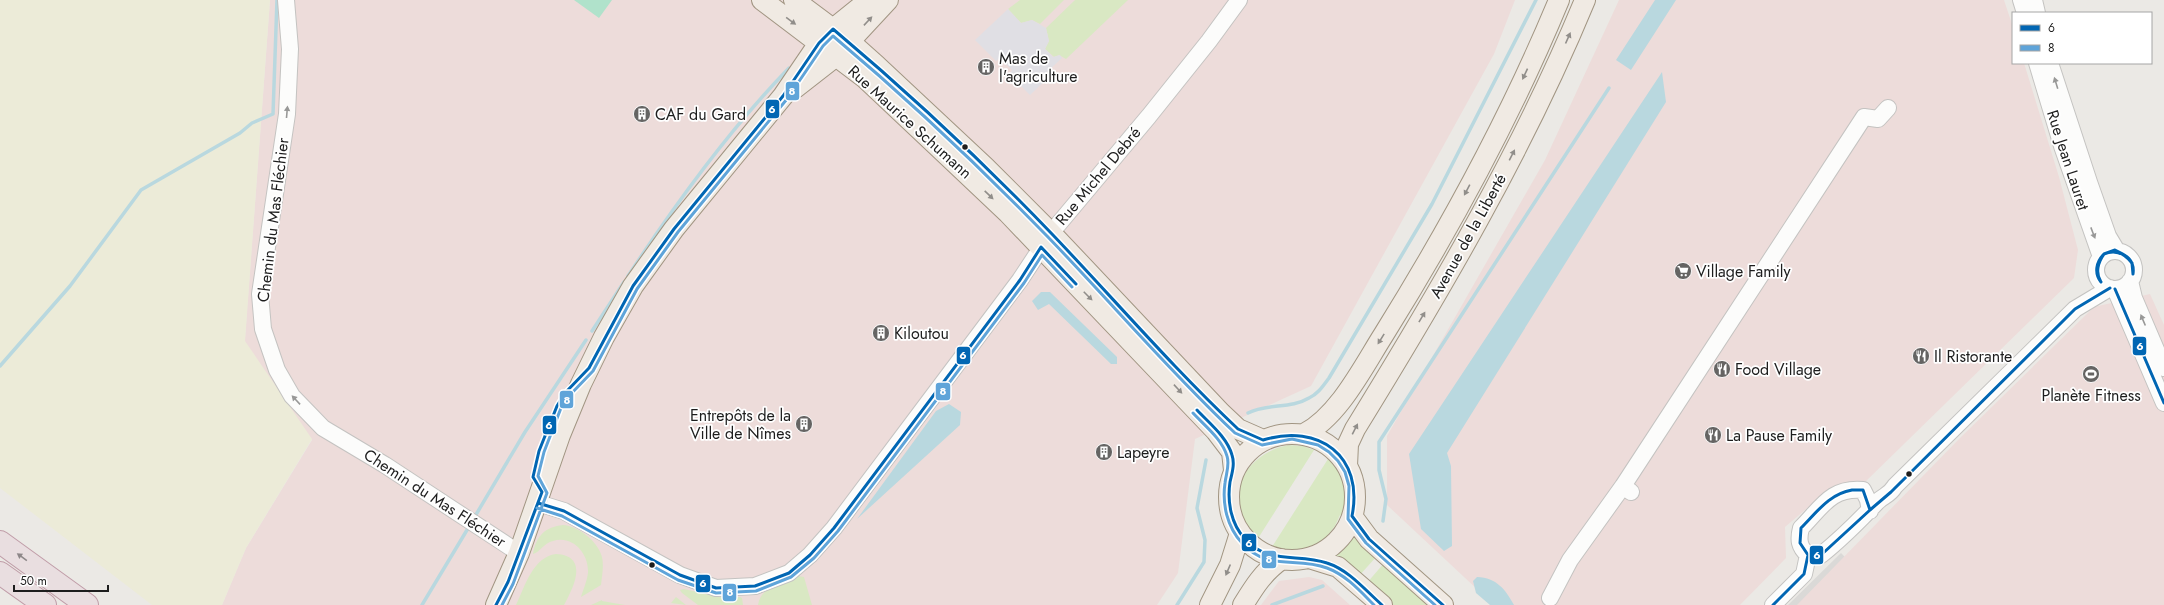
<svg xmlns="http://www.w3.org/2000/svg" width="2164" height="605" font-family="Jost,sans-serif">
<rect width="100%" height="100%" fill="#ebe9e5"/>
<path fill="#dad9d7" d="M1841,553L1862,575L1830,605H1788Z"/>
<path fill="#eddcda" d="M270,0H1515L1494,54L1311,386L1195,439L1178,573L1157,605H222L246,548L312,440L244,352Z
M1619,0H2004L2013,27V63H2024L2059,177L2078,250L2074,278L1862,485L1832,487L1785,527L1786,558L1740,605H1494L1387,505V436L1545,160Z
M2150,294L2164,325V605H1797L1959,439L2094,307Z
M1309,577L1322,580L1350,605H1261L1279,581Z"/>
<path fill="#ecebd8" d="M0,0H270L245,341L312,439L246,548L222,605H152L0,488Z"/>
<path fill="#d9e8c3" d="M1020,0H1064L1040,24L1032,20L1021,23L1008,9Z
M1075,0H1128L1066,59L1059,55L1054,57L1045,49L1049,41L1046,28Z
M1288,445L1303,446L1314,450L1257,540C1219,504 1241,455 1288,445Z
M1328,459C1344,474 1351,496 1344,517L1340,515L1335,526L1328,535L1331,539C1310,555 1296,557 1270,550Z
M563,525C578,526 598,541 602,557C604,566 602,576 601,585L581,597C583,590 587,581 588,573C589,554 573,535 553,541C544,543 540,552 533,554C536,536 545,527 563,525Z
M1356,531L1377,556L1358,577L1331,559L1344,549Z
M556,554C590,556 573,588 564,605H516C525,586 533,557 556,554Z
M1385,562L1431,605H1390L1366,584Z
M798,576L804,577L812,605H758C761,586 782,583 798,576Z
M684,589L719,597H740L742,598L743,605H698L682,593L680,590Z
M676,597L686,605L671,603Z
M602,600V601L625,605H591Z"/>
<path fill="#b0e2cb" d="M574,0H612L599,18Z"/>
<path fill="#e0dfe4" d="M1008,9L1021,23L1032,20L1046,28L1049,41L1045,49L1053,57L1060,55L1062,58L1046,73L1049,77L1030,95L1009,74L1012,70L1000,58L996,61L975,40Z"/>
<path fill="#b9d8df" d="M1655,0H1676L1631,70L1616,60Z
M1662,72L1666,102L1447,453L1451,466L1452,546L1444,551L1421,529L1409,454Z
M1041,292H1050L1117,357V364H1111L1049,304L1038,310L1032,301Z
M949,404L961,412L960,425L857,519L936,411Z
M1477,577C1497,578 1505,589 1514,605H1490L1476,593L1473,581Z"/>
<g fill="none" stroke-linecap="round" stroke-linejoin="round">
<path stroke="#b9d8df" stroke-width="3.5" d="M628,276C676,203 728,131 789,68
M592,331L624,282
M0,366L70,286L141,190L240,133L252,123L273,114L277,0
M1248,413C1267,403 1291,409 1309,398C1318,394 1323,386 1329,378L1432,204L1536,0
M474,518L525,432L586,340
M1383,521L1386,499L1379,470V442L1609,88
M422,605L470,525
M1177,605L1204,562L1205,540L1197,508L1206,460
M1272,605L1323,586"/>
<g stroke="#c4c3c1" stroke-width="18">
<path id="minor" d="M286,0L290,49L287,114L260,294L263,329L277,370L292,396L323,428L385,465L519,553
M2021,0L2025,13
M2034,0L2037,13
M2037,63L2062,146L2101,257
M2050,63L2089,182L2108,236L2117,251
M2096 270a19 19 0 1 1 38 0a19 19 0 1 1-38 0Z
M2130,281L2134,298L2164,368
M2115,289L2164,403
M1623,486L1864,117L1878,119L1888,108
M538,503L564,511L680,575L716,588L755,586L789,573L810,555L834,528L1020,280L1051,233L1149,116L1209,41L1239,0
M1870,511L1868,500L1863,490C1831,487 1822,507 1801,528C1798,540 1799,547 1808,555H1821C1841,539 1859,521 1877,502C1884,495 1889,496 1895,486L2075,309L2110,288
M1550,598L1570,560L1623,486L1631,492
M1773,605L1804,574L1808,555"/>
</g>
<g stroke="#a19582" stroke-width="22">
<path id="major" d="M762,0L865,78L934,143L1008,213L1216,431L1232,452L1234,470
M794,0L849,41L877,66L985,167L1051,233L1221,413L1238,429L1263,440
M795,88L836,56L888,0
M1229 497a63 63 0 1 1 126 0a63 63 0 1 1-126 0Z
M1304,434C1339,416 1363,367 1384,334C1450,228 1511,116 1559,0
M1347,466L1348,444L1355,429C1440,291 1523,150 1585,0
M1352,516L1369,539L1443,605
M1309,558L1338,567L1382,605
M496,605L519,553L560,435L581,384L604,337L633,286L674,229L783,96L819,43L833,29L869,0
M1210,605L1230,565L1240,533
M1243,605C1254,587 1264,571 1282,559"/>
</g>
<g stroke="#c09da8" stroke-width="24">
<path id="highway" d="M0,542L87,605
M0,573L45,605"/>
</g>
<use href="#minor" stroke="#fcfcfb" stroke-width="16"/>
<use href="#major" stroke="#f0eae3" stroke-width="20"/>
<use href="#highway" stroke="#e9dee0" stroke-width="22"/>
<g stroke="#fff" stroke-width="6">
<path id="bus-1" d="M2104,254L2115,250C2126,255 2135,260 2133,274
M2104,254C2115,249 2125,254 2132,263L2133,274
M2101,282C2094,273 2096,262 2104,254
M2101,282C2095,273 2098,262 2104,254
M2115,289L2164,403
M1197,410C1209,423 1227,437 1232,455C1235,464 1232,473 1230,482C1227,502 1231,524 1245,539C1268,565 1298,553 1327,563C1349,570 1365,590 1382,605
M1852,490H1863L1870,510L1821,555H1808L1800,543L1801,528C1817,512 1829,494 1852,490Z
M538,503L564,511L680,575L716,588L755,586L789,573L810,555L834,528L1020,280L1041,247L1076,284
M1870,510L1891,492L2075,309L2110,288
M496,605L508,582L542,492L533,477L539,451L557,406L565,393L589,368L633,286L674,229L783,96L819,43L833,29C909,93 983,162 1052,234C1114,299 1173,368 1238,429L1263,440C1319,423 1364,456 1352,516L1369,539L1443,605
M1773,605L1804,574L1808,555"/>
</g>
<g stroke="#fff" stroke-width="6">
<path id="bus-2" d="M1193,413C1205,426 1222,439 1227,456C1230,465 1226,474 1225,483C1222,504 1227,527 1242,543C1268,572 1296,556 1327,568C1346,575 1360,591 1374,605
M537,508L562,516L678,580L716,593L756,591L791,577L814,558L838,531L1024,283L1042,255L1072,287
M502,605L513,584L547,493L538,476L544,452L561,408L569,396L593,371L637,289L678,232L787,99L823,46L833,36C908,99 979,166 1047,236C1110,301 1169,371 1235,433L1262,445L1292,439L1318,445L1329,452L1338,461L1345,472L1349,486L1348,519L1366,543L1435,605"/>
</g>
<use href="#bus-1" stroke="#0166b3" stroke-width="3"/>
<use href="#bus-2" stroke="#5fa4d9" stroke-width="3"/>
</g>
<defs><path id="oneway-solid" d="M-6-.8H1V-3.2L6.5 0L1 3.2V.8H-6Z"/></defs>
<g fill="#918e8a">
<use href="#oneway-solid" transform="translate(791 21) rotate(36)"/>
<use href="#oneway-solid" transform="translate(868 21) rotate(-47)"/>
<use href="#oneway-solid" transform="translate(1568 38) rotate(-66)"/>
<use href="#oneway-solid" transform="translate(1525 74) rotate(115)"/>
<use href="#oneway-solid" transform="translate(1512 155) rotate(-63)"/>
<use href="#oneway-solid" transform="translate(1467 190) rotate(118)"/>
<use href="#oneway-solid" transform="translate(989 195) rotate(44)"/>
<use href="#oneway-solid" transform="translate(1088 296) rotate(45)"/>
<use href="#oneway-solid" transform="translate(1422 317) rotate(-59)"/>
<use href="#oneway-solid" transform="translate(1381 339) rotate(122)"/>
<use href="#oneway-solid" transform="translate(1178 389) rotate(47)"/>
<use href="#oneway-solid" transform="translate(1355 429) rotate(-63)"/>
<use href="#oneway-solid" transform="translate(1228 570) rotate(113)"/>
</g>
<g fill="#989897">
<use href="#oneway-solid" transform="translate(2056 83) rotate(-107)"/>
<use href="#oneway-solid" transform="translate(287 112) rotate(-85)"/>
<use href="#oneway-solid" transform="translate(2093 233) rotate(69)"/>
<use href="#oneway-solid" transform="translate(2143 320) rotate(-113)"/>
<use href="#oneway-solid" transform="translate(296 400) rotate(-133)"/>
</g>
<use fill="#8d8788" href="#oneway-solid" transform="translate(22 557) rotate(-144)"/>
<defs>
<g id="building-disc" transform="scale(0.9)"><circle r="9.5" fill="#656463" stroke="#fff"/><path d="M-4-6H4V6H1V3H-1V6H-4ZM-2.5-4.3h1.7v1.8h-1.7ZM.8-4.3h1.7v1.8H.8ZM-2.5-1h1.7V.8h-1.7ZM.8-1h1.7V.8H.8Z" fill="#fff"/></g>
<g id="supermarket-disc" transform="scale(0.9)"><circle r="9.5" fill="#656463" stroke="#fff"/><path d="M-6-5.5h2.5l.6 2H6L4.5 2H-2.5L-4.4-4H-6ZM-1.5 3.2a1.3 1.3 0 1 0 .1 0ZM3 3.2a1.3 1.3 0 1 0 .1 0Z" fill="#fff"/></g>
<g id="restaurant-disc" transform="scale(0.9)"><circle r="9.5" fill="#656463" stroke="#fff"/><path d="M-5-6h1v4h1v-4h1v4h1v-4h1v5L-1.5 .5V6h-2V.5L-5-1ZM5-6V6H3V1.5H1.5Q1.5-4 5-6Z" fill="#fff"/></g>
<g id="stadium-disc" transform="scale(0.9)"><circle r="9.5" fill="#656463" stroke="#fff"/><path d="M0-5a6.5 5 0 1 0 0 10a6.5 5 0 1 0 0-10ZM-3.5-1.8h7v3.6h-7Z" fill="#fff"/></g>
</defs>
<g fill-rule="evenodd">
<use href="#building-disc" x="986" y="67"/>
<use href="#building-disc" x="642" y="114"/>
<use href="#supermarket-disc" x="1683" y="271"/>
<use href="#building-disc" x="881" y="333"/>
<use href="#restaurant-disc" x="1921" y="356"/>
<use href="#restaurant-disc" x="1722" y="369"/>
<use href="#stadium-disc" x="2091" y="374"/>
<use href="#building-disc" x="804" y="424"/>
<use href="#restaurant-disc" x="1713" y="435"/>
<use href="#building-disc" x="1104" y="452"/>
</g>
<g fill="#1d1d1d" stroke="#fff" stroke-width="1.5">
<circle cx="965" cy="147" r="3.5"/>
<circle cx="1909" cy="474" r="3.5"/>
<circle cx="652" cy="565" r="3.5"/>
</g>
<g text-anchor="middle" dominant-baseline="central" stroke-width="3.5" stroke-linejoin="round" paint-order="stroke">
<g font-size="16" fill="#1d1d1d" stroke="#fff" text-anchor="start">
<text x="999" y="58">Mas de<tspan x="999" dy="18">l'agriculture</tspan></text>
<text x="655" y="114">CAF du Gard</text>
<text x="1696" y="271">Village Family</text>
<text x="894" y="333">Kiloutou</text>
<text x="1934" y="356">Il Ristorante</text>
<text x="1735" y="369">Food Village</text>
<text x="2091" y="395" text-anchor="middle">Planète Fitness</text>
<text x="791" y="415" text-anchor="end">Entrepôts de la<tspan x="791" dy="18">Ville de Nîmes</tspan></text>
<text x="1726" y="435">La Pause Family</text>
<text x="1117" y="452">Lapeyre</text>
</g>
<g font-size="16" fill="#1d1d1d" stroke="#fff">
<text transform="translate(910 122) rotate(42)">Rue Maurice Schumann</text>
<text transform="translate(2068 160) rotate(72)">Rue Jean Lauret</text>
<text transform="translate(1098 176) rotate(-50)">Rue Michel Debré</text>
<text transform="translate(273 220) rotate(-83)">Chemin du Mas Fléchier</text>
<text transform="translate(1468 236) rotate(-61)">Avenue de la Liberté</text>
<text transform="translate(435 498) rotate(33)">Chemin du Mas Fléchier</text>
</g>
</g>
<g stroke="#fff" stroke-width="1.5">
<rect x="785" y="81" width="15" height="20" rx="4" fill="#5fa4d9"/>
<rect x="765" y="99" width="15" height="20" rx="4" fill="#0166b3"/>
<rect x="2132" y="336" width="15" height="20" rx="4" fill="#0166b3"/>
<rect x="956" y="346" width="15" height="19" rx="4" fill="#0166b3"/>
<rect x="935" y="382" width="16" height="19" rx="4" fill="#5fa4d9"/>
<rect x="559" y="390" width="15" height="19" rx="4" fill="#5fa4d9"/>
<rect x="542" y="415" width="15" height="20" rx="4" fill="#0166b3"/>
<rect x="1241" y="533" width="16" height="19" rx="4" fill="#0166b3"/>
<rect x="1809" y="545" width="15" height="20" rx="4" fill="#0166b3"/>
<rect x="1261" y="550" width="16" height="19" rx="4" fill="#5fa4d9"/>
<rect x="695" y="574" width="16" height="19" rx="4" fill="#0166b3"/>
<rect x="722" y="583" width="15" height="19" rx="4" fill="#5fa4d9"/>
</g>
<g font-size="11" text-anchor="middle" font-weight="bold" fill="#fff">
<text x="792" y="95">8</text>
<text x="772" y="113">6</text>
<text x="2140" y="350">6</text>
<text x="963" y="359">6</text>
<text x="943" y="395">8</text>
<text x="567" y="404">8</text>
<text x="549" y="429">6</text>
<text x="1249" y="547">6</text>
<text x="1817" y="559">6</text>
<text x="1269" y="563">8</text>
<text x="703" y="587">6</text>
<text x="730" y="596">8</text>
</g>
<rect x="2012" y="12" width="140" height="52" fill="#ffffff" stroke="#a5a5a5"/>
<rect x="2020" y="25" width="20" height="6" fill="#0166b3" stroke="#a5a5a5"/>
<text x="2048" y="32" font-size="12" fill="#1d1d1d">6</text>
<rect x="2020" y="45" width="20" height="6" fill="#5fa4d9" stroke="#a5a5a5"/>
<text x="2048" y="52" font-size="12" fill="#1d1d1d">8</text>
<path d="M14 585v6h94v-6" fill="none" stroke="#1d1d1d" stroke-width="2"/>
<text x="20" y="585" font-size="12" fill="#1d1d1d" stroke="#ffffff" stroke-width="3" paint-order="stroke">50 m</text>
</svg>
